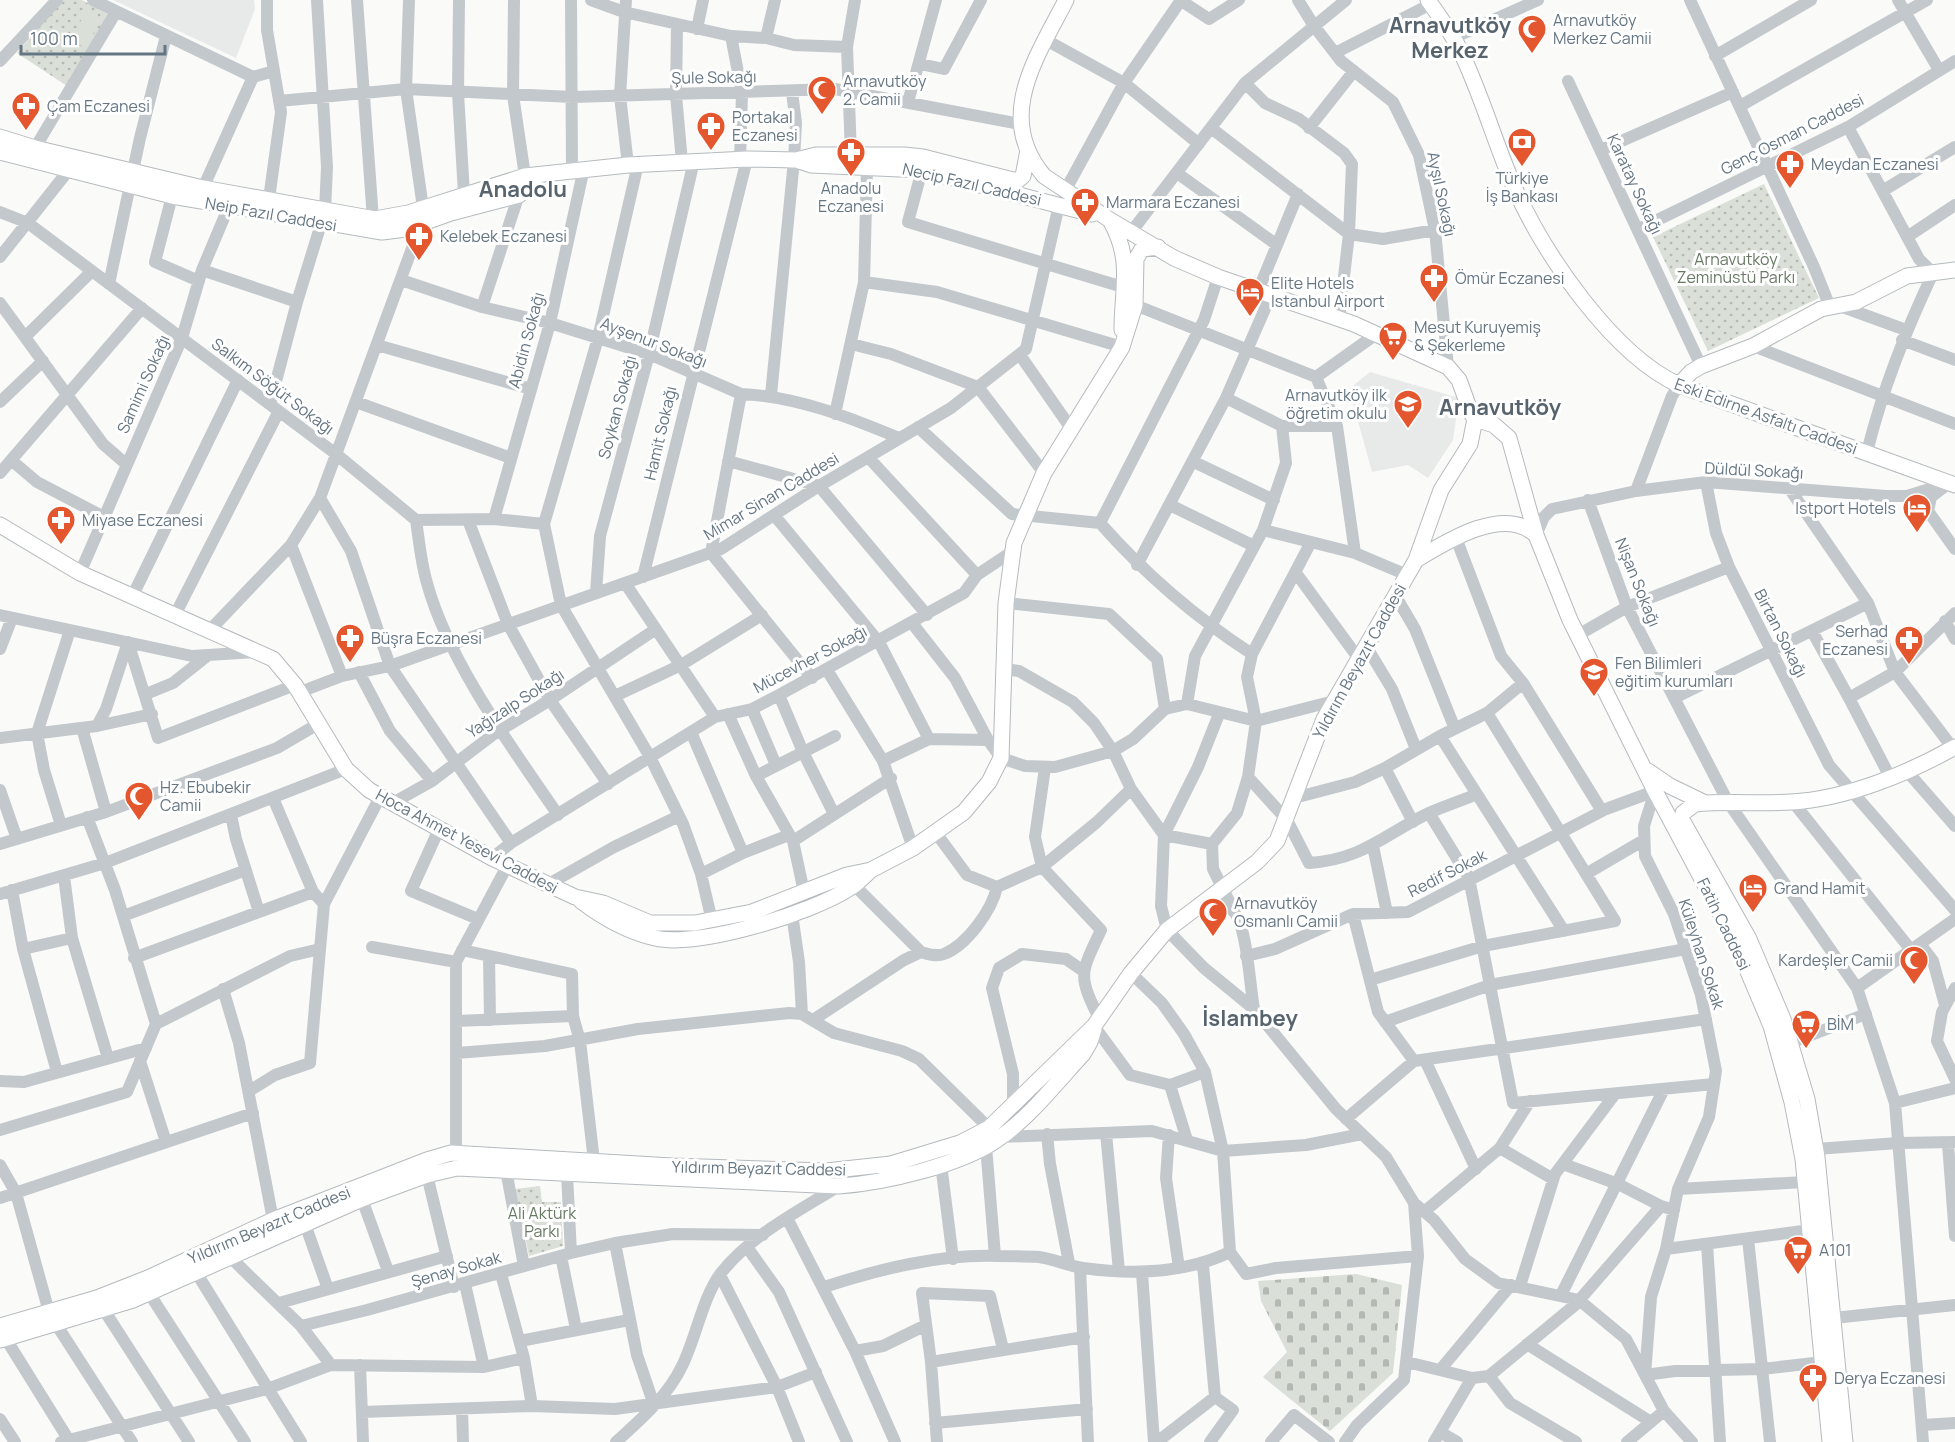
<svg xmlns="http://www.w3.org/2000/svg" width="1955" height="1442" font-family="Manrope,sans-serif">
<defs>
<pattern id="grass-dots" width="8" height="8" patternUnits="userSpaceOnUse" patternTransform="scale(1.5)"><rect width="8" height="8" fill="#dadfd7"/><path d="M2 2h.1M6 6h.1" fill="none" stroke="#b4b9b4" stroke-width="1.8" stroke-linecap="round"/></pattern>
<pattern id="cemetery-stones" width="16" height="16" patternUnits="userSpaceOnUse" patternTransform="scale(1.5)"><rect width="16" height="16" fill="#dadfd7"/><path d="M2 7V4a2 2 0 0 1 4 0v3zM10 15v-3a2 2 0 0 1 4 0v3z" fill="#b4b9b4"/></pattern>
</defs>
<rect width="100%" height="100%" fill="#fafaf8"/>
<path fill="#e8e9e9" d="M113,0H254L255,9L236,58Z
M1370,372L1459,398L1453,440L1428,478L1408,465L1372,472L1349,389Z"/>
<path fill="url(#grass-dots)" d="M62,0H82L109,15L67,86L17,53Z
M1764,184L1819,298L1708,351L1653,237Z
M540,1186L542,1202H561L563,1246L529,1256L515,1189Z"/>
<path fill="url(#cemetery-stones)" d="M1356,1274L1402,1285L1393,1373L1330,1431L1263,1377L1287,1352L1261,1301L1258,1281Z"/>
<path fill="#dadfd7" d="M86,12L101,20L85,48L70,39Z"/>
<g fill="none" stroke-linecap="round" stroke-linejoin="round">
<g stroke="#b5babe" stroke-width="17">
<path id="major" d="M1066,0C1037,57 994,117 1044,176L1110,220L1174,258L1218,277L1354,324L1448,367L1459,380L1471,413L1475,419L1494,425L1509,438L1536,535L1570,620L1655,791L1735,941L1771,1026L1792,1102L1803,1159L1830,1442
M1428,0C1439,16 1451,32 1460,50C1482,95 1495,144 1515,189C1545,255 1612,354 1679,385L1955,485
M0,137L35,148L203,188L375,219L408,213L525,176L628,165L747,159L796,160L816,155H904L923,157L1017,181L1023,176L1028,150
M0,152L172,196L382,232L406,229L451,213L519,195L535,177
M796,160L811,165L922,170L1092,214
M1110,220C1133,260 1122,288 1122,330
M1679,385L1691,372L1701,366L1753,346L1821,309L1856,302L1907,276L1955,270
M0,525L80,573L273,659L295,685L346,769L369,790L492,858L575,897L603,903L650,923H695L752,912L847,875L871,870L913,848L964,812L989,782L1001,758L1006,603L1014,543L1044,473L1122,347L1135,305L1136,259L1142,249L1158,247
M1416,560C1447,541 1504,505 1536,535
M1648,771L1670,786L1705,803
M581,901C602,917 629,932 655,938C699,948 812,913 850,888C858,883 864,876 871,870
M0,1326L97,1298L148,1278L273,1220L427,1160L451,1153L672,1166L826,1171L891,1164L960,1143L989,1128L1094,1026L1131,973L1167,930L1257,862L1277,841L1324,719L1416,560L1441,490L1470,444L1475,419
M0,1340L133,1300L362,1199L427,1175L457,1168L839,1186C884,1183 961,1165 998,1139C1028,1119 1058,1081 1083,1054L1090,1042L1094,1029
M1845,1442L1817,1157L1807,1099L1783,1019L1749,939L1682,820L1683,813L1695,804C1727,801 1759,804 1791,802C1846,799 1907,774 1955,747"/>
</g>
<path stroke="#c3c8cc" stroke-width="12" d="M93,0L253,77L274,71
M267,0V30L281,112L269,199
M357,0L373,219
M459,0L458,93L464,194
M571,0L572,169
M591,0L624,12L731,36L766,38L794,45L847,47
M626,0L620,96L628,165
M1180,0L1209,19L1239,0
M1298,0L1314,26L1341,61L1393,102L1419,155L1435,230L1448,367
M1690,0L1814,267L1830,307
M1898,0L1939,70
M677,25L676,95L682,162
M697,29L703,0
M731,36L742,93L740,160
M766,38L775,0
M1453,38L1538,0
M1046,40L1124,83L1199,144
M1335,53L1431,4
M1715,56L1811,0
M0,61L57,0
M920,64L944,69L981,0
M1568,81L1701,366
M1245,83L1265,103L1299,119L1344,153L1352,164L1349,234L1339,319
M279,101L406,89L573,97L835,89L1020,124
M908,102L936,0
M1740,106L1927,0
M1848,127L1919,259L1933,273C1905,333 1883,388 1867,452
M1211,128L1349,234L1383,239L1435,230
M1309,128L1354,71
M35,148L116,12
M1601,150L1733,92
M851,155L847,47L855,0
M638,164L598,338L544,524L561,605L650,757L683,824L701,874L712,921
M922,170L908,222L1126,288
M1177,173L1277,245
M203,188L253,77
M1884,190L1955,147
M1065,191L1124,83L1181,0
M172,196L155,262L199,281
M0,212L28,223L336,454L416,520L494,519L544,524
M1639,229L1848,127L1955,61
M1132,231L1245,83L1346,0
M1907,237L1955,205
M0,257L68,171
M202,270L297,302
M401,280L482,307L550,323L649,354L741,394L711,553L812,678
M864,282L937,292L1122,347
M109,284L140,138L166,36
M1258,291L1298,194
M0,303L103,444L126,464
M1135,305L1316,377L1337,426L1355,553
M1840,306L1906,330
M482,307L525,176L513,95L514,0
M25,337L92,271
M1902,340L1955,360
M851,344L891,354L978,387L1044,473
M377,345L531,389
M1753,346L1955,424
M1020,355L1070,427
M1316,377L1375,335
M741,394C795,396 849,417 899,438
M771,395L794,160L796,123L792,92
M1226,398L1282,426H1337
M0,402L43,361
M356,402L511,458
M270,404L297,302L325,211L327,167L317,0
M835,414L864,282L867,167
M918,427L1012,514L1100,523C1145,574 1195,617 1252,654L1247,677L1256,721L1248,777L1237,813L1212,844L1164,835L1198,767L1219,714
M868,457L977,575
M11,460L37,482L104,517
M728,461L819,486L927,615
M1194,462L1274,500
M0,473L142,308
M1706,482L1716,533L1729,567L1829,765L1955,910
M1944,487L1931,497L1928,511L1955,549
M1789,488L1868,603L1895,672L1955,751
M1636,491L1672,396L1679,385
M320,498L351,551L390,666L511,843
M1588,500L1627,607L1728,802L1857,988L1895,1103L1923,1442
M1170,505L1254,546
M774,515L879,642L929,739
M494,519L550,323L584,168
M416,520C419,540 421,563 427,583C448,661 513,749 558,815
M468,520L508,624L550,700L608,784
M1100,523L1204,320L1218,277
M1263,530L1355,553L1407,575
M1536,535L1544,517L1552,509L1636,491L1706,482L1886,496H1907L1949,483
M1456,538L1501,656L1523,683L1602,811
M291,545L342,676
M1137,565L1226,398L1271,295
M80,573L182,338L202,270L229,206
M1296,573L1359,659
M643,577L747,159
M625,583L715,717
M596,593L600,536L649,354L694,161
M1395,595L1415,629L1455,729
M132,597L238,380
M1006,603L1109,614L1157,659L1165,709
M0,615L192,656L256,652
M175,615L279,411
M1945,621L1955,639
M912,623L955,678L988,740
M211,629L291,545L320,498L421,224L423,208L406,89L409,0
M1812,631L1849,698
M1578,635L1627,607L1729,567
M128,642L158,738L295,685
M1366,646L1392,689L1416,749
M0,649L12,618
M1252,654L1311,542
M1005,669L1019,671L1073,702L1094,723L1113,751L1131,789L1164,835L1161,906L1167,930L1204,968L1254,1009L1336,1109L1386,1157L1414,1203L1418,1256L1404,1380L1357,1425L1345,1442
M827,670L883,761L913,848
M359,672L390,731L432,781
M300,692L342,676L390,666L721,549L819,486L951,408L1026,349L1059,205
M146,694L173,683L207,656
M779,695L803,752L834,814
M615,696L681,665L762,615
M1674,698L1868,603
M1187,704L1195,656L1263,530L1286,463L1282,426
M752,709L776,765
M728,714L756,776L793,841L804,892
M97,726L106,709L128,642
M82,728L106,812
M691,732L743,853
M1440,736L1564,931
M0,738L97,726L152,714
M883,761L929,739L988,740L1001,758L1025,766L1055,767L1113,751L1133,739L1165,709L1187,704L1256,721L1334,701
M1045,768L1035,837L1042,867L1101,930C1081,973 1077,974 1099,1018
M1385,768L1413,822
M1906,770L1955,826
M756,776L835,736
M1248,777L1287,820L1309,863C1364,859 1383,835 1429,813C1444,806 1461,801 1477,794
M1890,777L1849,698L1895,672L1955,613
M0,790L17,839
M1655,791L1644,826L1645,856L1674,914L1701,995L1716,1071L1709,1117L1678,1189L1666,1249L1651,1297L1645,1375L1675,1371L1762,1369L1823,1362
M1294,798L1355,782L1385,768L1440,736L1487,713L1523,683
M1793,802L1911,950
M391,804L432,781L494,734L550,700L656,629
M1429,813L1469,878L1513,1103L1714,1084
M231,815L236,839L259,912
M87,817L115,890L156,1024
M61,825L44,770L37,733L70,630
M439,829L411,891L478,919
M936,833L967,875L997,887L1042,867L1097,822L1131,789
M793,841L891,778
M0,844L106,812L277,748L318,724
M1212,844L1213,869L1234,911
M1373,846L1387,913
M492,858L511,843L715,717L752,709L779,695L964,593L977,575L1013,551
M701,874L743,853L789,835
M1586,874L1644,840
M64,876L72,938L108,1058
M547,885L614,847L679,816
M854,885L921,952
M12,890L23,949L57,1072
M0,894L105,863L346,769
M324,904L380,797
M1196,909C1207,907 1222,903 1232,910C1247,921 1250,989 1254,1009
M792,914L799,962L802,1014
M1353,914L1378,1012L1414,1061
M123,916L246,870
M1920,944L1933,961L1945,1005
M372,947L456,962
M23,949L72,938
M462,950L572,974L573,1016L580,1041L594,1161
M489,956L490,1020
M1246,956L1275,949L1353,914L1408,912L1606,809L1655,791
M134,958L313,892
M1131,973L1162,1003L1184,1034L1205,1072L1223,1151L1230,1252L1246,1274L1276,1268L1418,1256
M1370,980L1483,946L1615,921L1487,713
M1857,988L1955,919
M1955,988L1942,1012L1937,1041L1955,1079
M223,989L239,1043L273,1220
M813,1020L904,960L921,952C928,954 936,957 944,954C967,945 992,910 997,887
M456,1021L573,1016
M1385,1022L1490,985L1686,949
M1094,1026L1130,1075L1170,1085L1205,1072
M1790,1043L1866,1014
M457,1053L545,1046L638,1029L789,1013L802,1014L834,1033L902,1051L919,1059L989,1128
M1425,1060L1476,1169
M140,1061L166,1142
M0,1081L24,1082L146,1048
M1170,1085L1187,1140
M249,1091L275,1075L310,1063L324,904L313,892L273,798
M1895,1103L1955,1088
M1013,1106V1074L992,988L999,968L1022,954L1066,959L1082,970
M1346,1119L1414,1061L1706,1019
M0,1130L127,1092L156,1024L290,956L320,949
M1106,1133L1119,1271
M1047,1134L1050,1164L1069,1263
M1169,1135L1166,1178L1179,1268
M1001,1137L1152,1131L1223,1151L1306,1145L1362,1134
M1948,1144L1955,1236
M986,1146L995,1256
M1500,1148L1553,1179
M1816,1149L1898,1143L1955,1142
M456,1153V962L507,866
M941,1164L953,1259
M1563,1164L1618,1184L1661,1206
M0,1165L16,1193L49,1312
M506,1170L524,1266
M567,1174L571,1253
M427,1175L454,1287
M1678,1189L1805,1182
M0,1198L253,1113
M362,1199L388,1271
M1414,1203L1434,1220L1465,1259L1498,1283L1579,1300L1626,1339L1664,1411L1692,1442
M1425,1211L1500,1148L1530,1101
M787,1218L855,1351L895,1442
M305,1224L328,1289
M1748,1239L1770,1442
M615,1243L637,1355L654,1405
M1707,1244L1720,1442
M747,1247L779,1292L847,1442
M1666,1249L1810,1230
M561,1256L576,1329
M230,1257L301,1326L331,1365
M1203,1265L1215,1397
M1080,1268L1088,1442
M196,1272L301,1442
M1142,1273L1154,1442
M501,1274L524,1358L532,1406
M720,1275L777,1387L799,1442
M465,1284L484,1367
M1520,1286L1555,1174L1615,1094
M824,1287C880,1269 939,1254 998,1256C1011,1256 1025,1256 1039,1257C1054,1259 1068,1266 1083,1268C1133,1275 1184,1274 1230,1252
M149,1293L245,1442
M1561,1295L1664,1089
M279,1303L447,1256
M104,1310L189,1442
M1834,1318L1955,1305
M56,1324L132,1442
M301,1326L367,1310L571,1253L615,1243L673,1234L763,1235
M6,1339L70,1442
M520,1341L629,1320
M1527,1344L1651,1422
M855,1351L883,1346L926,1325
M931,1362L1084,1337
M1407,1362L1472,1378L1489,1376L1575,1305L1661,1206L1674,1210
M360,1365L363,1442
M1440,1370L1511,1285
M1489,1376L1510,1403L1576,1442
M462,1409L463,1442
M362,1412L532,1406L615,1409L777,1387L816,1372
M0,1419L15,1442
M935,1423L1087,1409
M1923,1425L1955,1423
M1440,1432L1457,1442
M61,1442L267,1389L331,1365L484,1367L524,1358
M616,1442C640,1420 668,1396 682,1366C696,1338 703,1296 721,1273C751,1235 799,1211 839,1186
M937,1442L931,1362L922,1293L990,1296L1003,1349
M1157,1442L1215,1397L1233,1410L1210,1442
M1271,1442L1294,1415L1329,1442
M1434,1442L1472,1378
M1627,1442L1664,1411"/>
<use href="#major" stroke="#fff" stroke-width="15"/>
</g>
<defs>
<g id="mosque-pin" transform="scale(1.5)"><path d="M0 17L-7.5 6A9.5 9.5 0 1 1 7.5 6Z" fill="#e4572e" stroke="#fff"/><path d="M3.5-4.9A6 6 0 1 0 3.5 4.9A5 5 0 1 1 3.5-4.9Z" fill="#fff"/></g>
<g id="pharmacy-pin" transform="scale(1.5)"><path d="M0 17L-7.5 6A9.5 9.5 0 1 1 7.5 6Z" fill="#e4572e" stroke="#fff"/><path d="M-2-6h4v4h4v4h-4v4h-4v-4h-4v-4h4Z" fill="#fff"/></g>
<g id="bank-pin" transform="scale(1.5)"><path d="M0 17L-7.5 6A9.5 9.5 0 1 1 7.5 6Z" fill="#e4572e" stroke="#fff"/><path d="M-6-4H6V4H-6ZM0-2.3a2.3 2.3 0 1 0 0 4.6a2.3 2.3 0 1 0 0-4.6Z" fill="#fff"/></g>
<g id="hotel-pin" transform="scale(1.5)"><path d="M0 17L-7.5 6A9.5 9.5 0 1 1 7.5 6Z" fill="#e4572e" stroke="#fff"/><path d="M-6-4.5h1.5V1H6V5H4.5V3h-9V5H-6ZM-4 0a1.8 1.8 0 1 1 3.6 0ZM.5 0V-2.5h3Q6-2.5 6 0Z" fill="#fff"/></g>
<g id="supermarket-pin" transform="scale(1.5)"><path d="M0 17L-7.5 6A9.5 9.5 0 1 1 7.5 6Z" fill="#e4572e" stroke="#fff"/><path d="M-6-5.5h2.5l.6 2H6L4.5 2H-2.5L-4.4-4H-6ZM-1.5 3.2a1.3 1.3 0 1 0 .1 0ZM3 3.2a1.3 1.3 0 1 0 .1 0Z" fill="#fff"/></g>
<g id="school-pin" transform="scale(1.5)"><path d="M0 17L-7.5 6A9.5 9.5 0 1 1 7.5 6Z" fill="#e4572e" stroke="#fff"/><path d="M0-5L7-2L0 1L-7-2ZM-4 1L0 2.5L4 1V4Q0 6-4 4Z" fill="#fff"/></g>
</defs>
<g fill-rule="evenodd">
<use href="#mosque-pin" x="1532" y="29"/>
<use href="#mosque-pin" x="822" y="90"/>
<use href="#pharmacy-pin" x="26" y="106"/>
<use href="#pharmacy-pin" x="711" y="126"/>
<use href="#bank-pin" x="1522" y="142"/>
<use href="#pharmacy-pin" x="851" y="152"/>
<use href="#pharmacy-pin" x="1790" y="164"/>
<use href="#pharmacy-pin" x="1085" y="202"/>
<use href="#pharmacy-pin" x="419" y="236"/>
<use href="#pharmacy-pin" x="1434" y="278"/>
<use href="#hotel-pin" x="1250" y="292"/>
<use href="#supermarket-pin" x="1393" y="336"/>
<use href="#school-pin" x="1408" y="404"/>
<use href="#hotel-pin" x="1917" y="508"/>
<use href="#pharmacy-pin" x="61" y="520"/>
<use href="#pharmacy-pin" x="350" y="638"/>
<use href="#pharmacy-pin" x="1909" y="640"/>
<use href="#school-pin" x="1594" y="672"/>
<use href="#mosque-pin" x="139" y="796"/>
<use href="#hotel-pin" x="1753" y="888"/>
<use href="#mosque-pin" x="1213" y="912"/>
<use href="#mosque-pin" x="1914" y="960"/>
<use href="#supermarket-pin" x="1806" y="1024"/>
<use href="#supermarket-pin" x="1798" y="1250"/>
<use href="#pharmacy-pin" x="1813" y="1378"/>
</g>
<g text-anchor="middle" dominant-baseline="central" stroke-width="6" stroke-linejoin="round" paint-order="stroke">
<g font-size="16" fill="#657683" stroke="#fff" text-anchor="start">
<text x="1553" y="20">Arnavutköy<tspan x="1553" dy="18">Merkez Camii</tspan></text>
<text x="843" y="81">Arnavutköy<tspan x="843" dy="18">2. Camii</tspan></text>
<text x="47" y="106">Çam Eczanesi</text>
<text x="732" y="117">Portakal<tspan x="732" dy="18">Eczanesi</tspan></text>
<text x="1811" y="164">Meydan Eczanesi</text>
<text x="1522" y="178" text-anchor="middle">Türkiye<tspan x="1522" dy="18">İş Bankası</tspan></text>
<text x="851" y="188" text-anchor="middle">Anadolu<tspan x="851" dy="18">Eczanesi</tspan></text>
<text x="1106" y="202">Marmara Eczanesi</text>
<text x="440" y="236">Kelebek Eczanesi</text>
<text x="1455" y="278">Ömür Eczanesi</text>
<text x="1271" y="283">Elite Hotels<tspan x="1271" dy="18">Istanbul Airport</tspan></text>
<text x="1414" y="327">Mesut Kuruyemiş<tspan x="1414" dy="18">&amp; Şekerleme</tspan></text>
<text x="1387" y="395" text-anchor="end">Arnavutköy ilk<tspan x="1387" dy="18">öğretim okulu</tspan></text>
<text x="1896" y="508" text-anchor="end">Istport Hotels</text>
<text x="82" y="520">Miyase Eczanesi</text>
<text x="1888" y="631" text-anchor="end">Serhad<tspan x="1888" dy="18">Eczanesi</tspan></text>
<text x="371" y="638">Büşra Eczanesi</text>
<text x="1615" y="663">Fen Bilimleri<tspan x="1615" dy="18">eğitim kurumları</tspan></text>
<text x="160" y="787">Hz. Ebubekir<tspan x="160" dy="18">Camii</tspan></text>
<text x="1774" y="888">Grand Hamit</text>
<text x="1234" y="903">Arnavutköy<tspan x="1234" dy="18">Osmanlı Camii</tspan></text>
<text x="1893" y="960" text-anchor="end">Kardeşler Camii</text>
<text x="1827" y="1024">BİM</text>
<text x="1819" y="1250">A101</text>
<text x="1834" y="1378">Derya Eczanesi</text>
</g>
<g font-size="16" fill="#657683" stroke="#fff">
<text transform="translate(714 77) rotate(-1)">Şule Sokağı</text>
<text transform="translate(1792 134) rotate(-27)">Genç Osman Caddesi</text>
<text transform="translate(972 184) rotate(13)">Necip Fazıl Caddesi</text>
<text transform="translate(1635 184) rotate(65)">Karatay Sokağı</text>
<text transform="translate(1442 194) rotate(78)">Ayşıl Sokağı</text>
<text transform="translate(271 214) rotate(10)">Neip Fazıl Caddesi</text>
<text transform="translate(526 340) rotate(-75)">Abidin Sokağı</text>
<text transform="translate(654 342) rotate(21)">Ayşenur Sokağı</text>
<text transform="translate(143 384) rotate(-66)">Samimi Sokağı</text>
<text transform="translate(273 386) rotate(37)">Salkım Söğüt Sokağı</text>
<text transform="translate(617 407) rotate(-75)">Soykan Sokağı</text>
<text transform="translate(1766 416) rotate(20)">Eski Edirne Asfaltı Caddesi</text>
<text transform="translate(660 433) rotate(-77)">Hamit Sokağı</text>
<text transform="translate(1754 470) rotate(3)">Düldül Sokağı</text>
<text transform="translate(771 496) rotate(-31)">Mimar Sinan Caddesi</text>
<text transform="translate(1638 582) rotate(68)">Nişan Sokağı</text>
<text transform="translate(1781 633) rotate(63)">Birtan Sokağı</text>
<text transform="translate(810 659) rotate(-28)">Mücevher Sokağı</text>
<text transform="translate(1359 661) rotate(-61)">Yıldırım Beyazıt Caddesi</text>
<text transform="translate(515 703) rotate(-33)">Yağızalp Sokağı</text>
<text transform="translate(467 841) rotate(28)">Hoca Ahmet Yesevi Caddesi</text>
<text transform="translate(1447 873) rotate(-27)">Redif Sokak</text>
<text transform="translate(1724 924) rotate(64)">Fatih Caddesi</text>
<text transform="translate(1702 954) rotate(72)">Küleyhan Sokak</text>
<text transform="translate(759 1168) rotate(1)">Yıldırım Beyazıt Caddesi</text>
<text transform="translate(269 1225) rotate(-23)">Yıldırım Beyazıt Caddesi</text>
<text transform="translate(456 1269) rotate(-16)">Şenay Sokak</text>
</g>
<g font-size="16" fill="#687a64" stroke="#fff">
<text x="1736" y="259">Arnavutköy<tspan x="1736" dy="18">Zeminüstü Parkı</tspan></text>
<text x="542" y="1213">Ali Aktürk<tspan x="542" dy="18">Parkı</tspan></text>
</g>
<g font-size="22" font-weight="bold" fill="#57646e" stroke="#fff">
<text x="1450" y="25">Arnavutköy<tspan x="1450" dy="25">Merkez</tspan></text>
<text x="523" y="189">Anadolu</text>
<text x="1500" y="407">Arnavutköy</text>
<text x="1250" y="1018">İslambey</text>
</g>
</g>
<path d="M21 45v9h144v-9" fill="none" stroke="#657683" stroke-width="3"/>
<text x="30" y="45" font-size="18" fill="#657683" stroke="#ffffff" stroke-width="4.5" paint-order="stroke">100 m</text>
</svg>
